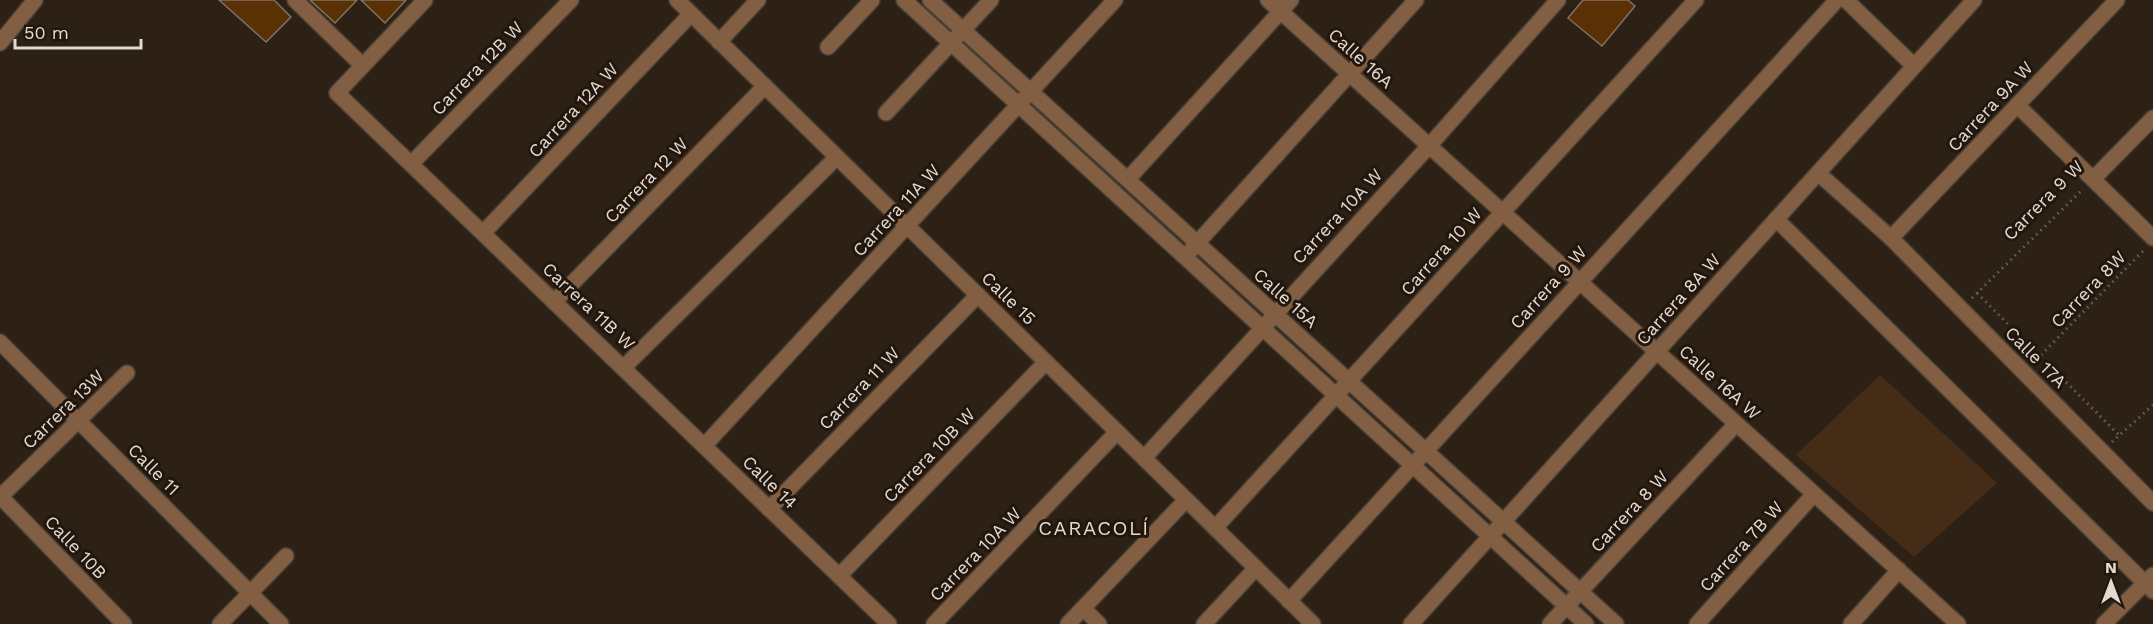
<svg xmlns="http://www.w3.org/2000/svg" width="2153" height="624" font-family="'Work Sans',sans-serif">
  <rect width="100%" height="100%" fill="#2d2116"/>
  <path fill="#452c17" d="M1880 375 1997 483 1914 557 1796 455Z"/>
  <g fill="#5a3105" stroke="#7f7064" stroke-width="1.5">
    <path d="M219 0H274L291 17 266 42Z"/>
    <path d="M310 0H357L335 23Z"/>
    <path d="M361 0H406L385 23Z"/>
    <path d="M1583 0H1628L1635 6 1602 46 1568 18Z"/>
  </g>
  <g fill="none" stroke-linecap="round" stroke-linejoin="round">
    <g stroke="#4a3f34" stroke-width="18">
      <g id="minor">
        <path d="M295 0 362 65"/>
        <path d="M425 0 337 93 889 624"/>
        <path d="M677 0 1313 624"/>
        <path d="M904 0 1586 624"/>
        <path d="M930 0 1616 624"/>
        <path d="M1268 0 1958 624"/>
        <path d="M1846 0 1914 66"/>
        <path d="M719 42 758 0"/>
        <path d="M0 43 35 0"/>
        <path d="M828 47 872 0"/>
        <path d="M2017 105 2153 238"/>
        <path d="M886 113 991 0"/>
        <path d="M411 164 571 0"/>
        <path d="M1818 173 1891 238 2153 503"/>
        <path d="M1128 179 1291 0"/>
        <path d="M2093 179 2153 118"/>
        <path d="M1776 219 2153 591"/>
        <path d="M483 233 691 14"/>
        <path d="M1891 238 2117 0"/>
        <path d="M1191 250 1416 0"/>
        <path d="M554 302 765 86"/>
        <path d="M0 342 281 624"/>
        <path d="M623 368 837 157"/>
        <path d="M704 446 1115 0"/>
        <path d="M1144 458 1429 146 1558 0"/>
        <path d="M0 496 124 624"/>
        <path d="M0 497 127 373"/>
        <path d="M769 509 978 295"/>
        <path d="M1215 528 1696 0"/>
        <path d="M839 576 1046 362"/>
        <path d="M1289 601 1837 0"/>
        <path d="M1083 608 1099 624"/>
        <path d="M220 624 286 556"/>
        <path d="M934 624 1117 432"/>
        <path d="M1068 624 1186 500"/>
        <path d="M1204 624 1256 568"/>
        <path d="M1411 624 1974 0"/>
        <path d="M1550 624 1736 424"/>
        <path d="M1697 624 1814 494"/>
        <path d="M1851 624 1899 570"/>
        <path d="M2104 624 2153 575"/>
      </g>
    </g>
    <g stroke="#6c6157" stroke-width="3" stroke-dasharray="1.5 4.5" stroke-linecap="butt">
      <path d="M1977 293 2119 435"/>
      <path d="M1972 298 2083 189"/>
      <path d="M2041 355 2145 249"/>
      <path d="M2112 442 2153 405"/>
    </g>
    <use href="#minor" stroke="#825f42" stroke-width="15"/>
  </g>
  <g text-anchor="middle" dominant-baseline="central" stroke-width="6" stroke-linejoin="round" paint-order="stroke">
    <g font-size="18" fill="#e2dad3" stroke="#23170d">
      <text transform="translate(1361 58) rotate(42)">Calle 16A</text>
      <text transform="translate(477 68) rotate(-46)">Carrera 12B W</text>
      <text transform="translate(1990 106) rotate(-47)">Carrera 9A W</text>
      <text transform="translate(573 110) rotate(-47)">Carrera 12A W</text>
      <text transform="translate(646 180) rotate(-46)">Carrera 12 W</text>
      <text transform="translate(2043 200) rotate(-45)">Carrera 9 W</text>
      <text transform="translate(896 210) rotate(-47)">Carrera 11A W</text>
      <text transform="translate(1337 216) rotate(-47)">Carrera 10A W</text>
      <text transform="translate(1441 251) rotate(-48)">Carrera 10 W</text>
      <text transform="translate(1548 287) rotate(-48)">Carrera 9 W</text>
      <text transform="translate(2088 289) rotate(-46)">Carrera 8W</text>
      <text transform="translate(1009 298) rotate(44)">Calle 15</text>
      <text transform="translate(1286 298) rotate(42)">Calle 15A</text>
      <text transform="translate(1678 299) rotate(-48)">Carrera 8A W</text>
      <text transform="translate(589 306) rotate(43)">Carrera 11B W</text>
      <text transform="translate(2036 357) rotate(45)">Calle 17A</text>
      <text transform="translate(1720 382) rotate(42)">Calle 16A W</text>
      <text transform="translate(859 388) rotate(-46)">Carrera 11 W</text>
      <text transform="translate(63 409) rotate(-44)">Carrera 13W</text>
      <text transform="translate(929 455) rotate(-46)">Carrera 10B W</text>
      <text transform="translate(154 469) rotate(45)">Calle 11</text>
      <text transform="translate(770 482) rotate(44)">Calle 14</text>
      <text transform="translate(1629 511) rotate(-47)">Carrera 8 W</text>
      <text transform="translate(1741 546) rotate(-48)">Carrera 7B W</text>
      <text transform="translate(76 547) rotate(46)">Calle 10B</text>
      <text transform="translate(975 554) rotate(-46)">Carrera 10A W</text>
    </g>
    <g font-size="20" letter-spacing="1.5" fill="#e2dad3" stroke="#23170d">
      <text x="1094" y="528">CARACOLÍ</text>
    </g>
  </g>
  <g transform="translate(2111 582)" stroke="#23170d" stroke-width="4.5" paint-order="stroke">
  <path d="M0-4.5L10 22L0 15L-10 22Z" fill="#e2dad3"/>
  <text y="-9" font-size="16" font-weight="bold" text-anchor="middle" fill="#e2dad3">N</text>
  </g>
  <path d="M15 39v9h126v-9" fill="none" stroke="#e2dad3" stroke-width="3"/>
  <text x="24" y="39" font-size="18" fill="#e2dad3" stroke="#23170d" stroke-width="4.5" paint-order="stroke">50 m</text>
</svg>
